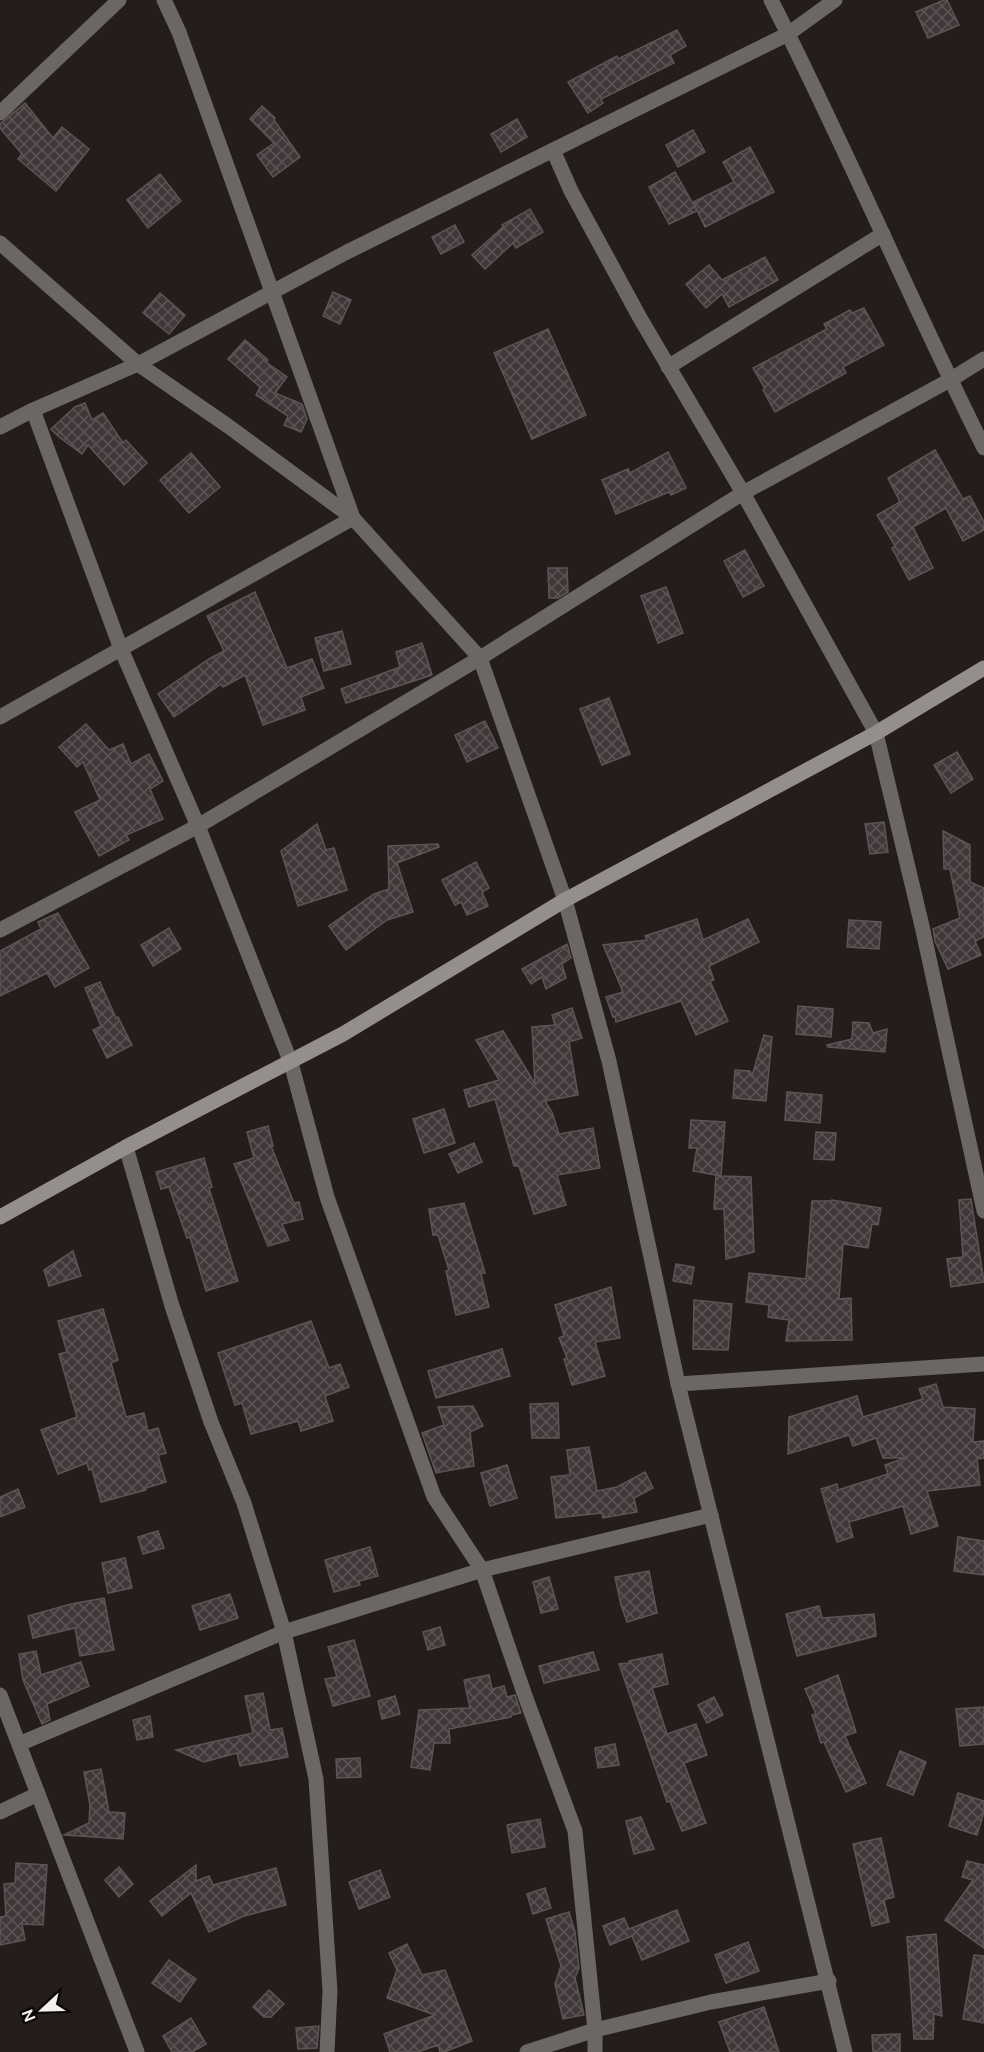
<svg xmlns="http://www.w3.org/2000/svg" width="984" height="2052" font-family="Ubuntu,sans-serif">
  <defs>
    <pattern id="building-cross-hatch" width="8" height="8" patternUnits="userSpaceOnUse" patternTransform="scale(1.5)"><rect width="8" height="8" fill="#403739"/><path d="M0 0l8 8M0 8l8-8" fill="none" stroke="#5c5456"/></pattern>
  </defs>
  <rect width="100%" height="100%" fill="#251d1b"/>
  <g fill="url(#building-cross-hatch)" stroke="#5e5456" stroke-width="1.5">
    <path d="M944 0H947L959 25 928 38 916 12Z"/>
    <path d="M677 30 686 46 670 55 674 63 601 99 603 103 588 113 568 82 617 56 618 59Z"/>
    <path d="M25 103 53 138 62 127 89 149 56 191 18 159 22 154 0 128V124Z"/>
    <path d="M262 106 275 118 274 120 300 157 273 177 257 155 274 143 250 119Z"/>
    <path d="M517 119 527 137 501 152 491 134Z"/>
    <path d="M693 130 705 152 678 167 666 145Z"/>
    <path d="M750 147 774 192 705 227 693 202 734 182 723 162Z"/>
    <path d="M675 172 697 211 669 224 649 187Z"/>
    <path d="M160 174 181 201 148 228 127 200Z"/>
    <path d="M530 209 543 232 516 248 513 243 485 269 472 255 503 227 502 225Z"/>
    <path d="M455 225 464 242 441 254 432 237Z"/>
    <path d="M765 257 778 280 729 307 722 294 706 308 686 284 709 265 722 280Z"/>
    <path d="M333 292 351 300 340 324 323 316Z"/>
    <path d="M160 293 185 315 169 334 143 313Z"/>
    <path d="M864 308 884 345 843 367 846 373 775 412 763 390 765 389 753 368 827 329 824 324 850 310 852 313Z"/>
    <path d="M548 329 586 415 532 439 494 353Z"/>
    <path d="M245 340 268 360 266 362 287 377 275 393 302 404 307 419 301 432 284 425 288 416 256 395 260 387 228 359Z"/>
    <path d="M85 403 92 420 103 413 123 443 126 440 147 463 124 485 88 445 82 454 59 437 51 429 75 407Z"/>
    <path d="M935 450 963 499 970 496 984 522V530L963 541 946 508 913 527 933 568 909 580 892 548 895 546 877 515 900 502 888 478Z"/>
    <path d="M668 452 686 488 671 495 669 492 616 514 602 480 628 469 630 473Z"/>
    <path d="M191 453 220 487 189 513 160 480Z"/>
    <path d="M745 550 764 586 743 597 724 561Z"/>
    <path d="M548 568H567L568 592 558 598H549Z"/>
    <path d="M666 587 683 633 658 643 641 596Z"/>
    <path d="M255 592 287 668 312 659 324 688 301 697 305 710 263 725 245 675 223 687 221 684 174 717 158 694 209 659 224 651 207 616Z"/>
    <path d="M342 631 351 664 324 671 315 638Z"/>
    <path d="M422 643 432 675 346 703 341 689 400 667 396 652Z"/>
    <path d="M609 698 630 754 602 765 580 709Z"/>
    <path d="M485 721 498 748 467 762 455 735Z"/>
    <path d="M86 724 109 750 123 744 131 764 149 754 163 781 150 789 163 819 126 835 129 840 99 856 75 812 100 800 83 762 77 767 59 747Z"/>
    <path d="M957 752 973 779 951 793 934 765Z"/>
    <path d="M884 822 888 852 870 854 865 824Z"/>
    <path d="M317 824 326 850 334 848 347 890 298 906 281 851Z"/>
    <path d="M943 831 970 845V882L984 888V937L975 941 981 955 948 969 935 941 933 929 960 918 950 869H944Z"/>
    <path d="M438 844 439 847 397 863 413 912 387 920 346 950 329 926 374 894 389 889 388 846Z"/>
    <path d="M476 862 489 888 482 892 488 906 467 915 461 902 455 905 442 880Z"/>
    <path d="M58 913 89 968 55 987 47 973 0 996V951L41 929 38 922Z"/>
    <path d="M697 919 703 940 748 919 759 942 709 966 714 980 710 981 728 1021 696 1035 681 1001 616 1022 615 1016 613 1017 606 997 623 992 603 945 647 940 645 936Z"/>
    <path d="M849 920 881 922 879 949 847 947Z"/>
    <path d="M169 928 181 949 153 966 141 945Z"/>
    <path d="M567 944 571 958 562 964 566 978 546 989 542 977 531 984 522 969Z"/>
    <path d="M100 982 116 1018 118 1017 132 1045 107 1058 93 1030 101 1026 85 988Z"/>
    <path d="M798 1006 833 1009 831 1037 796 1034Z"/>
    <path d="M572 1008 582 1038 569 1042 578 1095 545 1101 552 1112 559 1134 593 1128 600 1168 557 1175 566 1205 534 1214 519 1166H514L495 1099 469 1107 464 1090 499 1080 476 1040 503 1031 535 1084 532 1027 555 1025 552 1015Z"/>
    <path d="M853 1022 869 1023 873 1033 887 1029 885 1052 828 1047 827 1045 852 1039Z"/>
    <path d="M764 1035 772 1037 766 1101 733 1098 735 1070 750 1071 752 1076Z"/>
    <path d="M787 1092 822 1095 820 1123 785 1120Z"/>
    <path d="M444 1109 455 1143 424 1153 413 1119Z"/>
    <path d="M691 1120 725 1122 721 1176 751 1177 754 1252 726 1259 724 1209H714L716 1175 721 1176 693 1171 697 1148H689Z"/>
    <path d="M268 1126 273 1146H271L294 1203 299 1202 303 1219 282 1224 289 1240 268 1246 234 1164 254 1158 247 1132Z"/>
    <path d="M816 1132 836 1133 834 1160 814 1159Z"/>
    <path d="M474 1143 482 1162 458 1173 449 1154Z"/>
    <path d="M204 1158 212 1187 209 1188 238 1281 206 1291 190 1237 187 1238 169 1187 161 1189 156 1172Z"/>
    <path d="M971 1199 984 1282 951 1287 947 1259 963 1257 959 1200Z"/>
    <path d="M832 1200 881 1208 878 1225 872 1224 868 1248 843 1244 839 1299 851 1298 852 1340 786 1341 789 1320 768 1317 769 1305 746 1302 749 1273 806 1279 812 1201H832Z"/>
    <path d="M464 1203 485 1273 481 1274 489 1307 456 1315 446 1271 449 1270 438 1235H433L429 1209Z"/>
    <path d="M73 1251 81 1276 49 1286 44 1270Z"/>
    <path d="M676 1264 694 1267 691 1284 673 1281Z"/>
    <path d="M611 1287 620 1338 595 1342 605 1376 572 1385 564 1359 567 1358 559 1338 564 1336 555 1305Z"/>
    <path d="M694 1300 732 1304 728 1350 693 1349Z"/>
    <path d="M103 1309 118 1360 111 1363 126 1417 144 1413 148 1431 158 1428 166 1453 158 1455 166 1482 146 1488V1490L101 1502 92 1469 89 1470 87 1463 58 1474 41 1430 77 1417 59 1354 67 1352 58 1321Z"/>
    <path d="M311 1321 329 1368 340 1364 349 1387 325 1396 333 1421 301 1431 298 1421 251 1434 242 1403 235 1405 218 1353Z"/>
    <path d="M502 1349 510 1376 436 1398 428 1371Z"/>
    <path d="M936 1384 943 1407 975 1409 973 1442 984 1441V1458L977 1459 980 1485 927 1491 938 1526 911 1534 903 1506 849 1522 853 1537 837 1542 821 1489 837 1484 838 1490 888 1474 885 1465 905 1458H883L876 1438 853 1446 849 1435 788 1454 789 1417 857 1396 863 1417 923 1399 919 1389Z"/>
    <path d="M558 1403 559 1438H532L530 1404Z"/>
    <path d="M473 1406 483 1426 470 1432 474 1466 436 1473 422 1433 444 1425 438 1407Z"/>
    <path d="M589 1447 597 1491 617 1487 645 1472 653 1488 634 1498 637 1512 603 1518 602 1513 556 1518 551 1477 570 1475 567 1450Z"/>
    <path d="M507 1465 517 1498 490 1506 481 1473Z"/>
    <path d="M18 1489 25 1507 0 1517V1497Z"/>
    <path d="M158 1531 164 1548 143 1554 138 1537Z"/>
    <path d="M958 1537 984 1541V1575L954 1571Z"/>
    <path d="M370 1547 378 1576 359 1581 360 1585 334 1592 325 1560Z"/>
    <path d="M125 1558 132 1588 108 1593 102 1563Z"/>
    <path d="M649 1571 657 1613 627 1622 621 1605 615 1577Z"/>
    <path d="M549 1577 558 1609 541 1613 533 1582Z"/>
    <path d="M230 1594 238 1618 200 1630 192 1606Z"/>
    <path d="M104 1598 114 1650 80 1656 75 1628 33 1638 28 1616 71 1604Z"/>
    <path d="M819 1606 822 1618 874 1614 876 1636 797 1656 786 1614Z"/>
    <path d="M440 1627 445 1645 428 1650 423 1632Z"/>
    <path d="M354 1640 370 1696 333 1706 325 1679 337 1677 328 1647Z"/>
    <path d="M36 1651 41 1675 81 1662 89 1686 47 1704 50 1720 42 1724 23 1680 19 1654Z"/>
    <path d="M593 1652 599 1670 544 1683 539 1666Z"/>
    <path d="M662 1654 668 1684 652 1688 667 1734 696 1724 707 1755 684 1763 706 1823 682 1831 670 1801 667 1802 619 1664 630 1663 629 1661Z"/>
    <path d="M489 1675 492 1689 504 1686 507 1697 515 1695 521 1713 511 1715V1717L449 1729 450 1743H434L430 1770 411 1767 419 1710 470 1708 464 1680Z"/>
    <path d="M838 1675 856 1732 845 1736 866 1783 846 1792 824 1742 821 1743 812 1715 816 1714 805 1689Z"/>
    <path d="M263 1693 270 1730 282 1728 288 1757 240 1766 237 1753 204 1762 176 1750 253 1733 245 1696Z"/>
    <path d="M395 1696 400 1714 382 1719 378 1701Z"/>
    <path d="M714 1697 723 1715 707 1723 698 1705Z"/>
    <path d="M984 1707V1744L960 1746 956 1709Z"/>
    <path d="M150 1716 153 1737 137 1740 133 1720Z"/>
    <path d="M615 1744 619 1765 598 1768 595 1748Z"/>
    <path d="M900 1751 926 1762 913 1795 887 1785Z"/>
    <path d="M360 1758 361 1777 337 1778 336 1759Z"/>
    <path d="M101 1769 109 1812 125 1813 123 1839 64 1835 89 1823 90 1805 84 1772Z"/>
    <path d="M958 1793 984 1801V1812L977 1835 949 1826Z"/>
    <path d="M641 1817 654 1849 634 1854 626 1821Z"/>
    <path d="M540 1819 545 1847 512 1853 507 1825Z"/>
    <path d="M881 1838 894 1897 884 1900 889 1922 872 1926 853 1844Z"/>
    <path d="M967 1861 984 1865V1948L945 1920 973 1880 962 1877Z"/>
    <path d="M16 1863 47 1865 43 1925 22 1924 25 1940 0 1945V1917L6 1916 4 1884 15 1883Z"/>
    <path d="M196 1865V1881L209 1876 213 1885 276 1868 286 1905 244 1916 209 1932 191 1893 162 1916 150 1901Z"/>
    <path d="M119 1867 133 1884 119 1897 105 1880Z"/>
    <path d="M380 1870 390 1897 359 1909 349 1882Z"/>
    <path d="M545 1888 551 1908 533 1914 527 1894Z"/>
    <path d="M677 1910 689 1941 642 1960 632 1936 610 1945 603 1926 624 1918 629 1929Z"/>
    <path d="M569 1912 575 1932 579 1968 575 1978 584 2015 563 2019 555 1984 561 1966 546 1919Z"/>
    <path d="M936 1934 942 2016 934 2014 933 2039H914L907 1937Z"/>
    <path d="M748 1942 759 1971 726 1983 715 1955Z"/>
    <path d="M407 1944 422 1975 445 1970 472 2041 444 2052H440L438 2045 418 2052H390L384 2034 435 2015 387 1998 397 1970 389 1953Z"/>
    <path d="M974 1955 984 1956V2023L963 2019Z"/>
    <path d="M169 1960 196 1979 180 2002 152 1983Z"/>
    <path d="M269 1990 284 2004 271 2017H264L253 2007Z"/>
    <path d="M764 2007 779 2052H730L719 2022Z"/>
    <path d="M191 2018 206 2044 192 2052H172L163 2036Z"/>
    <path d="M319 2026 317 2048 298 2049 296 2028Z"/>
    <path d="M900 2034V2052H873L872 2035Z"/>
  </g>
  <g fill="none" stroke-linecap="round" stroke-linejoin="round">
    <g stroke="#6a6764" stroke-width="15">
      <path d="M771 0C846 147 910 300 984 448"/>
      <path d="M0 113 119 0"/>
      <path d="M553 150 571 191 640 318 743 493 876 733 922 926 984 1211"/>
      <path d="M0 243 138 364 228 426 353 518 480 658 565 900 609 1061 678 1384 845 2052"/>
      <path d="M668 367 883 234"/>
      <path d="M33 410 121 649 198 826 291 1063 327 1197 434 1497 482 1570 524 1693 575 1831 595 2030V2052"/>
      <path d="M0 427 33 410 138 364 347 252 788 34 835 0"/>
      <path d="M0 717 353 518 179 32 164 0"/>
      <path d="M0 930 198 826 480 658 743 493 950 380 984 359"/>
      <path d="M126 1147 172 1306 211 1422 244 1503 284 1632 316 1779 330 1991 327 2052"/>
      <path d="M678 1384 984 1364"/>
      <path d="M0 1695 137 2052"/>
      <path d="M19 1744 284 1632 482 1570 711 1515"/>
      <path d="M0 1812 38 1794"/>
      <path d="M527 2052 595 2030 711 2002 829 1981"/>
    </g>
    <path stroke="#958f8b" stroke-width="15" d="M0 1217 126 1147 343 1034 565 900 876 733 984 668"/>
  </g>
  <g transform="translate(42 2010) rotate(248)" stroke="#0c0808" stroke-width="4.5" paint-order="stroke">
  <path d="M0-4.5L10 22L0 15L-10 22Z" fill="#f5efee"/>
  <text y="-9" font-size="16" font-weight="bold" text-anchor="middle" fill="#f5efee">N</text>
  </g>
</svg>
